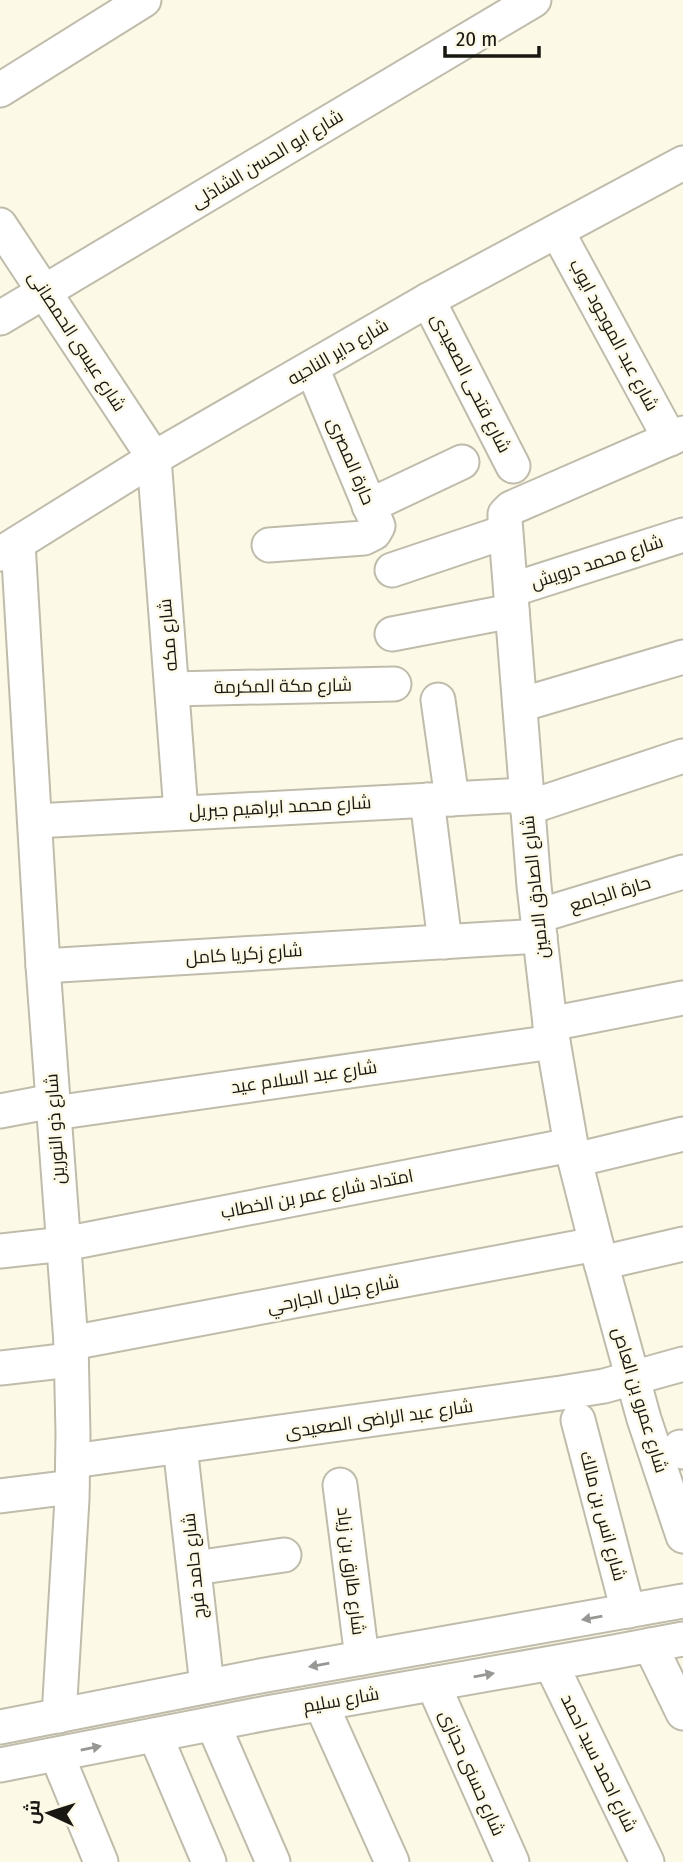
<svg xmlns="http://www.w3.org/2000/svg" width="683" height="1862" font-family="'Fira Sans Condensed',Cairo,sans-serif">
  <rect width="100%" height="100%" fill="#fdf9e7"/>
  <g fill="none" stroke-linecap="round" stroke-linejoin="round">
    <g stroke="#c0bcab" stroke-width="37">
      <g id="minor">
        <path d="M0 90 144 0"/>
        <path d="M0 225 154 458 181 812"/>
        <path d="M557 231 670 439"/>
        <path d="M428 300 513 466"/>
        <path d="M0 318 534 0"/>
        <path d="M683 433 511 508 505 514V520L534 886 550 1024 571 1145 601 1263 644 1419 683 1536"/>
        <path d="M369 506 462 462"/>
        <path d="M18 543 43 966 71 1343 73 1434 72 1499 59 1716"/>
        <path d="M269 545 364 538 374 533 378 526 312 368"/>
        <path d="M0 554 154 458 428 300 683 163"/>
        <path d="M392 570 505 532"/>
        <path d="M511 590 683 535"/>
        <path d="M392 634 512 611"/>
        <path d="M172 689 394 684"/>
        <path d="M438 700 452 799"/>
        <path d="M520 705 683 657"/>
        <path d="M427 800 445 942"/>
        <path d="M527 808 683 756"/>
        <path d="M35 821 526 795"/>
        <path d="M538 916 683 872"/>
        <path d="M43 966 540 936"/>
        <path d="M550 1024 683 998"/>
        <path d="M0 1111 53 1101"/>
        <path d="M54 1113 553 1042"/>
        <path d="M575 1160 683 1134"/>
        <path d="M0 1251 64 1244 571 1145"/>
        <path d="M601 1263 683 1244"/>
        <path d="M71 1343 596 1244"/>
        <path d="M0 1368 71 1360"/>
        <path d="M578 1420 628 1611"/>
        <path d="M180 1446 207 1686"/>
        <path d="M680 1447 683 1452"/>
        <path d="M73 1461 561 1393 604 1386 683 1364"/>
        <path d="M340 1485 362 1658"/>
        <path d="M0 1496 72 1487"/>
        <path d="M195 1568 284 1555"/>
        <path d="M650 1645 683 1713"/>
        <path d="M551 1664 647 1862"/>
        <path d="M433 1684 512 1862"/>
        <path d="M321 1704 392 1862"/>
        <path d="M213 1724 273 1862"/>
        <path d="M0 1727 260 1676 683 1601"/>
        <path d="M155 1735 209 1862"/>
        <path d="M57 1755 101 1862"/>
        <path d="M0 1765 267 1713 614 1652 683 1639"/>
      </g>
    </g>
    <use href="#minor" stroke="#fff" stroke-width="33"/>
  </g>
  <defs><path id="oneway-solid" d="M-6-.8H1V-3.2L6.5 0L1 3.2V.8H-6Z" transform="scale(1.75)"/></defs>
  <g fill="#979794">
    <use href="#oneway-solid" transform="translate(592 1618) rotate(170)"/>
    <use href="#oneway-solid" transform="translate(319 1665) rotate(170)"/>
    <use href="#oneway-solid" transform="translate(484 1675) rotate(-10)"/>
    <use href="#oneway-solid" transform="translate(91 1748) rotate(-11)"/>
  </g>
  <g text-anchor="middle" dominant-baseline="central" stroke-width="5" stroke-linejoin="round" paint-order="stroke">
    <g font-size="18" fill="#181711" stroke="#fdf9e7">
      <text transform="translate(267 159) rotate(-31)">شارع ابو الحسن الشاذلى</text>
      <text transform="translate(614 335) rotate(62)">شارع عبد الموجود ايوب</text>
      <text transform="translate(77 341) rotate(57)">شارع عيسى الحمصانى</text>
      <text transform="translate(338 352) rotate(-30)">شارع داير الناحيه</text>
      <text transform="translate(471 383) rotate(63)">شارع فتحى الصعيدى</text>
      <text transform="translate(351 461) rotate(67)">حارة المصرى</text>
      <text transform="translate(597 562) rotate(-18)">شارع محمد درويش</text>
      <text transform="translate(168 635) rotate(-95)">شارع مكه</text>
      <text transform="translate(283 686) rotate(-1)">شارع مكة المكرمة</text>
      <text transform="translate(280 807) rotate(-3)">شارع محمد ابراهيم جبريل</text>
      <text transform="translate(535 887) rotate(-96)">شارع الصادق الامين</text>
      <text transform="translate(610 894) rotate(-17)">حارة الجامع</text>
      <text transform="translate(244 954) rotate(-4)">شارع زكريا كامل</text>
      <text transform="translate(304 1077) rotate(-8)">شارع عبد السلام عيد</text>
      <text transform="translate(55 1129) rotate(-94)">شارع ذو النورين</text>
      <text transform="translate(317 1194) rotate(-11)">امتداد شارع عمر بن الخطاب</text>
      <text transform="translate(333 1294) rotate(-11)">شارع جلال الجارحي</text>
      <text transform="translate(640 1400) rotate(73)">شارع عمرو بن العاص</text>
      <text transform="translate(379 1419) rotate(-8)">شارع عبد الراضى الصعيدى</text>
      <text transform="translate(603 1516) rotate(75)">شارع انس بن مالك</text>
      <text transform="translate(194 1566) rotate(-96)">شارع حامد فرج</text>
      <text transform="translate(351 1571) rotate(83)">شارع طارق بن زياد</text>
      <text transform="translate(341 1700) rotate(-10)">شارع سليم</text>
      <text transform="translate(599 1763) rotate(64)">شارع احمد سيد احمد</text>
      <text transform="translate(472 1773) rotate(66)">شارع حسنى حجازى</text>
    </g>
  </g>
  <g transform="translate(49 1813) rotate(274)" stroke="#fdf9e7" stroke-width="5" paint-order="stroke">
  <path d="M0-5L12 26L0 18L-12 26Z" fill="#181711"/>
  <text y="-10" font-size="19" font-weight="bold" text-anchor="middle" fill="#181711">ش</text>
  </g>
  <path d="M445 46v10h94v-10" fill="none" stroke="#181711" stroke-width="3.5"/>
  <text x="456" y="46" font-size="21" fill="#181711" stroke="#fdf9e7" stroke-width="5" paint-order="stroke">20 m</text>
</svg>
